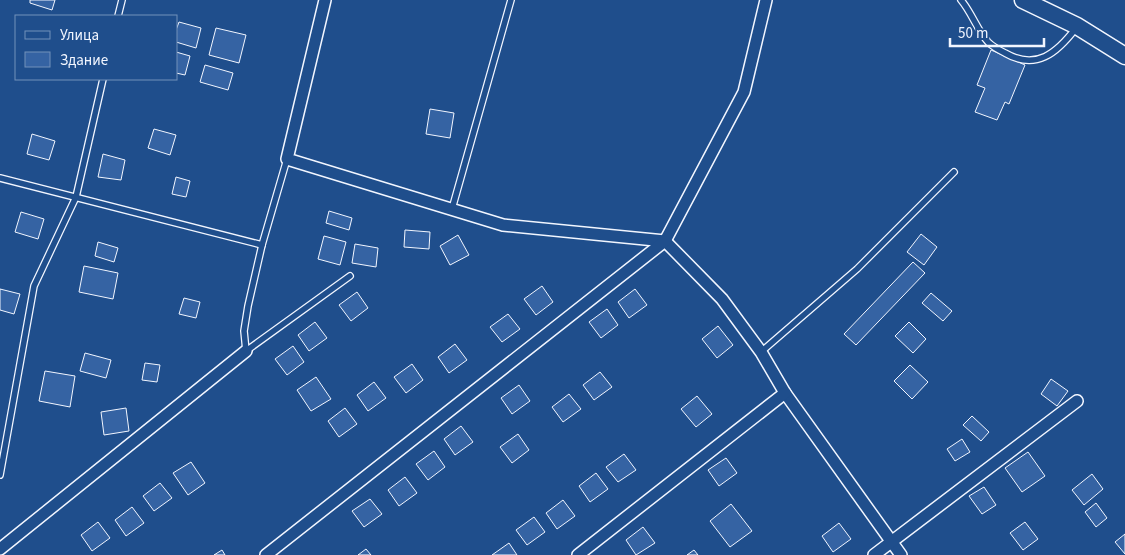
<svg xmlns="http://www.w3.org/2000/svg" width="1125" height="555" font-family="'Source Sans 3',sans-serif">
  <rect width="100%" height="100%" fill="#1f4e8c"/>
  <g fill="#3563a3" stroke="#f2f6ff">
    <path d="M30 0H55L52 10 30 3Z"/>
    <path d="M179 22 201 28 196 48 176 42V30Z"/>
    <path d="M216 28 246 35 239 63 209 55Z"/>
    <path d="M991 50 1025 65 1009 104 1005 102 997 120 975 112 985 88 977 85Z"/>
    <path d="M176 52 190 56 185 75 176 73Z"/>
    <path d="M205 65 233 73 228 90 200 82Z"/>
    <path d="M430 109 454 113 450 138 426 134Z"/>
    <path d="M154 129 176 135 170 155 148 148Z"/>
    <path d="M32 134 55 141 49 160 27 154Z"/>
    <path d="M103 154 125 160 121 180 98 177Z"/>
    <path d="M176 177 190 181 186 197 172 194Z"/>
    <path d="M329 211 352 218 349 230 326 223Z"/>
    <path d="M21 212 44 219 38 239 15 232Z"/>
    <path d="M405 230 430 232 429 249 404 247Z"/>
    <path d="M921 234 937 247 924 265 907 252Z"/>
    <path d="M458 235 469 255 450 265 440 246Z"/>
    <path d="M324 236 346 242 340 265 318 259Z"/>
    <path d="M98 242 118 248 114 262 95 256Z"/>
    <path d="M355 244 378 248 376 267 352 263Z"/>
    <path d="M913 262 925 273 856 345 844 334Z"/>
    <path d="M84 266 118 273 113 299 79 292Z"/>
    <path d="M542 286 553 302 536 315 524 299Z"/>
    <path d="M0 289 20 294 14 314 0 310Z"/>
    <path d="M635 289 647 305 629 318 618 302Z"/>
    <path d="M357 292 368 308 351 321 339 305Z"/>
    <path d="M931 293 952 311 943 321 922 303Z"/>
    <path d="M184 298 200 302 196 318 179 314Z"/>
    <path d="M607 309 618 325 601 338 589 322Z"/>
    <path d="M508 314 520 329 502 342 490 327Z"/>
    <path d="M315 322 327 338 309 351 298 335Z"/>
    <path d="M909 322 926 339 913 353 895 336Z"/>
    <path d="M718 326 733 345 717 358 702 339Z"/>
    <path d="M455 344 467 360 449 373 438 357Z"/>
    <path d="M293 346 304 362 287 375 275 359Z"/>
    <path d="M85 353 111 360 106 378 80 371Z"/>
    <path d="M145 363 160 365 157 382 142 380Z"/>
    <path d="M412 364 423 380 406 393 394 377Z"/>
    <path d="M910 365 928 382 912 399 894 381Z"/>
    <path d="M45 371 75 376 70 407 39 401Z"/>
    <path d="M600 372 612 387 594 400 583 385Z"/>
    <path d="M316 377 331 399 311 411 297 390Z"/>
    <path d="M1051 379 1068 391 1057 406 1041 394Z"/>
    <path d="M374 382 386 398 368 411 357 395Z"/>
    <path d="M519 385 530 401 512 414 501 398Z"/>
    <path d="M569 394 581 409 563 422 552 407Z"/>
    <path d="M697 396 712 414 696 427 681 409Z"/>
    <path d="M126 408 129 431 104 435 101 412Z"/>
    <path d="M345 408 357 424 339 437 328 421Z"/>
    <path d="M972 416 989 432 981 441 963 425Z"/>
    <path d="M461 426 473 442 455 455 444 439Z"/>
    <path d="M518 434 529 450 512 463 500 447Z"/>
    <path d="M962 439 970 452 955 461 947 449Z"/>
    <path d="M434 451 445 467 428 480 416 464Z"/>
    <path d="M1028 452 1045 476 1022 492 1005 468Z"/>
    <path d="M624 454 636 470 618 482 606 467Z"/>
    <path d="M726 458 737 473 719 486 708 470Z"/>
    <path d="M191 462 205 483 188 495 173 473Z"/>
    <path d="M596 473 608 489 590 502 579 486Z"/>
    <path d="M1092 474 1103 489 1084 505 1072 490Z"/>
    <path d="M405 477 417 493 399 506 388 490Z"/>
    <path d="M160 483 172 498 154 511 143 496Z"/>
    <path d="M984 487 996 505 982 514 969 496Z"/>
    <path d="M370 499 382 514 364 527 352 511Z"/>
    <path d="M563 500 575 516 557 529 546 513Z"/>
    <path d="M1096 503 1107 518 1096 527 1085 512Z"/>
    <path d="M731 504 752 531 730 547 710 521Z"/>
    <path d="M132 507 144 523 126 536 115 520Z"/>
    <path d="M534 517 545 532 527 545 516 530Z"/>
    <path d="M98 522 110 538 92 551 81 535Z"/>
    <path d="M1025 522 1038 539 1023 550 1010 533Z"/>
    <path d="M839 523 851 539 833 552 822 536Z"/>
    <path d="M643 527 655 543 636 555 626 540Z"/>
    <path d="M1125 534V554L1115 542Z"/>
    <path d="M509 543 517 555H492Z"/>
    <path d="M366 549 371 555H358Z"/>
    <path d="M222 550 225 555H214Z"/>
    <path d="M694 550 698 555H687Z"/>
  </g>
  <g fill="none" stroke-linecap="round" stroke-linejoin="round">
    <g stroke="#f2f6ff" stroke-width="8">
      <g id="lane">
        <path d="M961 0C972 13 977 30 988 42 993 47 999 50 1005 53 1036 71 1057 53 1076 28"/>
        <path d="M118 16 122 0"/>
        <path d="M287 159 262 245 248 306 244 331 246 351 350 276"/>
        <path d="M0 178 262 245"/>
        <path d="M452 209 511 0"/>
        <path d="M761 352 857 269 954 172"/>
        <path d="M0 475 34 286 76 197 103 79"/>
      </g>
    </g>
    <g stroke="#f2f6ff" stroke-width="14">
      <g id="street">
        <path d="M325 0 287 159 503 225 665 241 722 299 761 352 785 393 901 555"/>
        <path d="M0 549 246 351"/>
        <path d="M266 555 665 241 744 92 766 0"/>
        <path d="M578 555 785 393"/>
        <path d="M874 555 1077 401"/>
      </g>
    </g>
    <g stroke="#f2f6ff" stroke-width="19">
      <path id="secondary" d="M1023 0 1077 26 1125 56"/>
    </g>
    <use href="#lane" stroke="#1f4e8c" stroke-width="5.5"/>
    <use href="#street" stroke="#1f4e8c" stroke-width="11"/>
    <use href="#secondary" stroke="#1f4e8c" stroke-width="16"/>
  </g>
  <rect x="15" y="15" width="162" height="65" fill="#1f4e8c" stroke="#7391ba"/>
  <rect x="25" y="31" width="25" height="8" fill="#1f4e8c" stroke="#7391ba"/>
  <text x="60" y="40" font-size="15" fill="#f2f6ff">Улица</text>
  <rect x="25" y="52" width="25" height="15" fill="#3563a3" stroke="#7391ba"/>
  <text x="60" y="65" font-size="15" fill="#f2f6ff">Здание</text>
  <path d="M950 38v8h94v-8" fill="none" stroke="#f2f6ff" stroke-width="2.5"/>
  <text x="958" y="38" font-size="15" fill="#f2f6ff" stroke="#1f4e8c" stroke-width="4" paint-order="stroke">50 m</text>
</svg>
